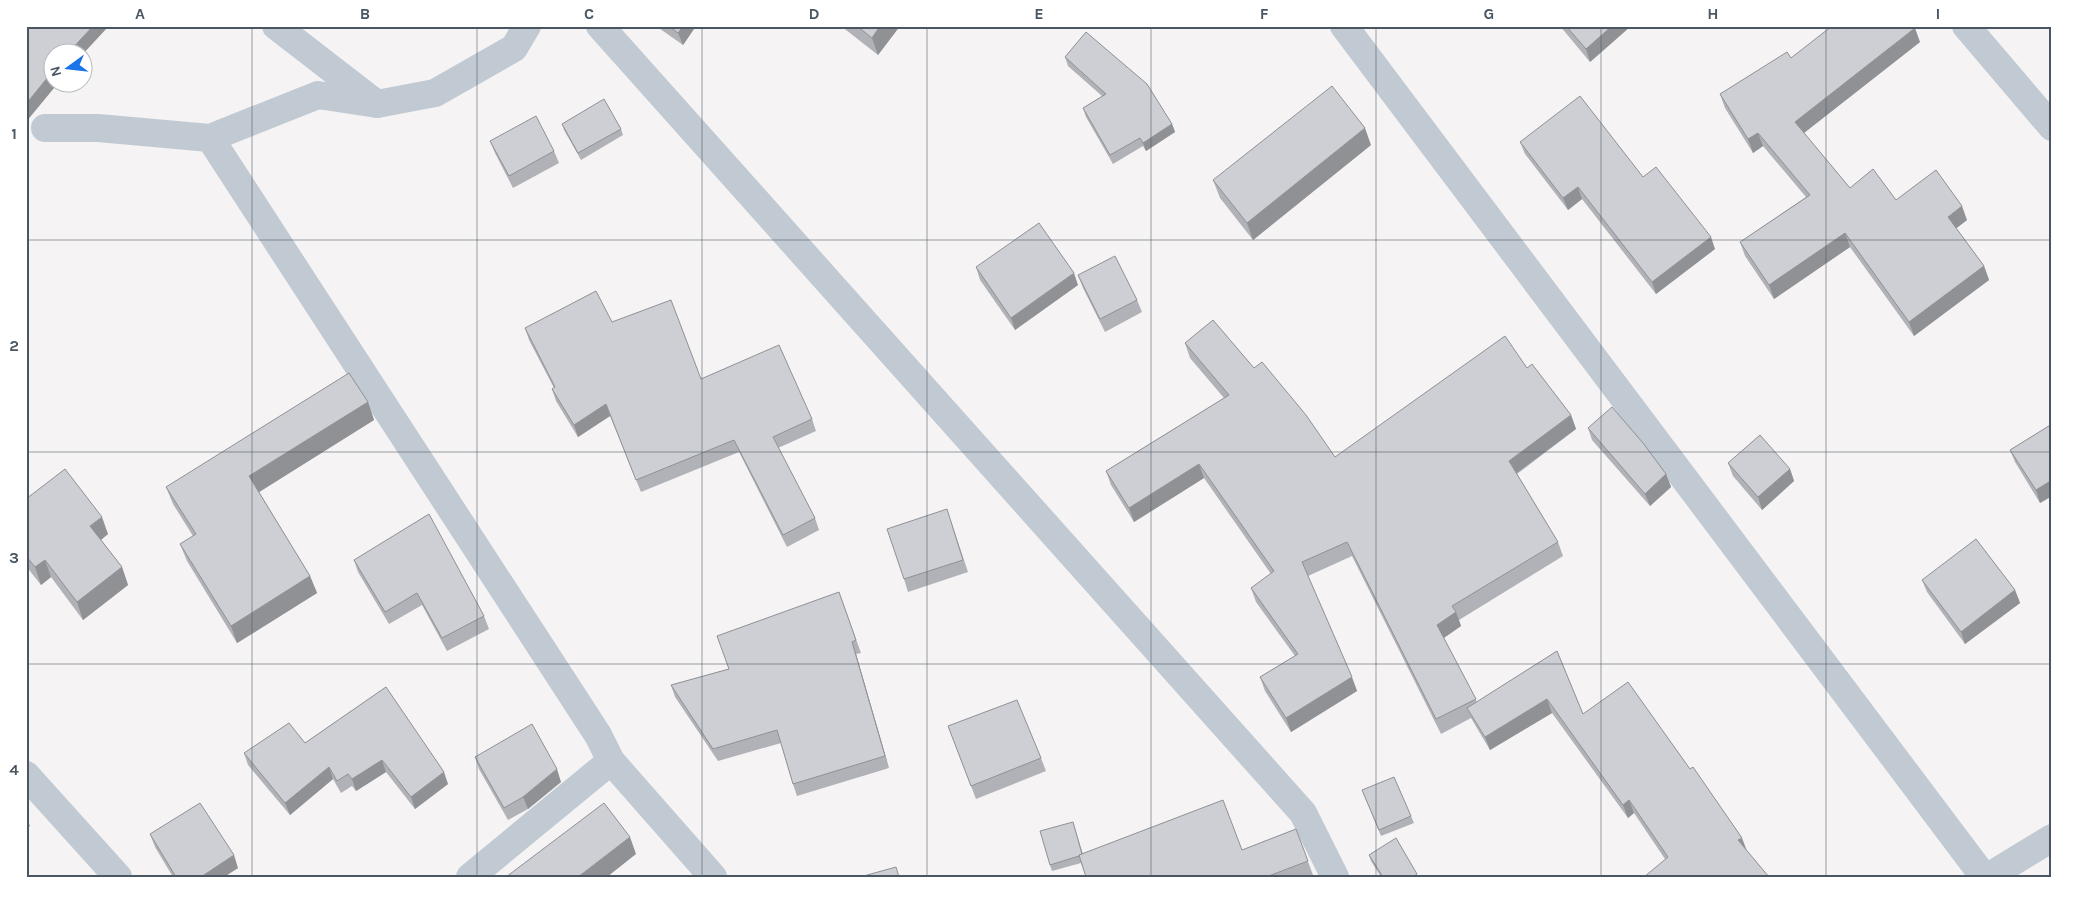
<svg xmlns="http://www.w3.org/2000/svg" width="2078" height="903" font-family="Karla,sans-serif">
  <rect width="100%" height="100%" fill="#f5f3f3"/>
  <g fill="none" stroke-linecap="round" stroke-linejoin="round">
    <g stroke="#c1cad2" stroke-width="28">
      <path d="M276 26 377 104 435 93 514 48 527 26"/>
      <path d="M600 26 1303 813 1335 877"/>
      <path d="M1344 26 1984 877"/>
      <path d="M1966 26 2052 127"/>
      <path d="M45 128H98L210 138 318 95 377 104"/>
      <path d="M210 138 598 735 611 761 713 877"/>
      <path d="M26 775 118 877"/>
      <path d="M470 877 611 761"/>
      <path d="M1988 877 2052 838"/>
    </g>
  </g>
  <g fill="#b0b2b7">
    <path d="M656 26H696L683 45Z"/>
    <path d="M841 26H900L878 55Z"/>
    <path d="M1560 26H1631L1590 62Z"/>
    <path d="M1920 42 1804 133 1850 188 1967 220 1956 228 1984 266 1989 280 1914 336 1850 247 1774 299 1745 256 1740 242 1806 197 1763 146 1753 153 1725 108 1720 94 1791 58Z"/>
    <path d="M1065 57 1172 124 1175 132 1146 151 1143 146 1113 164 1086 117 1083 108 1102 96 1068 66Z"/>
    <path d="M562 124 621 129 623 135 581 160 564 130Z"/>
    <path d="M490 141 554 151 559 163 513 188 495 153Z"/>
    <path d="M1520 142 1715 249 1656 294 1582 199 1568 210 1525 154Z"/>
    <path d="M1371 145 1253 240 1220 198 1213 180Z"/>
    <path d="M976 267 1078 285 1015 330 980 280Z"/>
    <path d="M1078 275 1137 300 1142 312 1105 332 1083 288Z"/>
    <path d="M612 322 701 379 812 419 816 431 778 448 815 518 819 530 787 547 739 452 641 492 610 416 578 437 556 401 552 389 554 388 529 340 525 328Z"/>
    <path d="M1185 343 1254 368 1335 457 1527 368 1571 415 1576 429 1517 474 1558 542 1563 556 1459 620 1461 626 1444 638 1477 702 1557 651 1583 714 1690 769 1742 838 1665 859 1634 813 1628 818 1552 713 1490 750 1471 718 1441 734 1352 556 1308 576 1357 691 1291 732 1265 691 1260 677 1295 656 1256 602 1251 588 1271 574 1204 478 1134 522 1111 485 1106 471 1224 398 1190 358Z"/>
    <path d="M368 402 374 420 259 492 310 576 317 593 237 643 187 561 180 544 193 536 173 504 166 487Z"/>
    <path d="M2052 424V496L2040 503 2015 462 2010 450Z"/>
    <path d="M1588 428 1666 474 1671 487 1650 506 1592 440Z"/>
    <path d="M1728 463 1790 469 1794 481 1762 510 1733 476Z"/>
    <path d="M26 499 108 534 101 540 122 567 128 585 83 620 51 577 41 585 26 566Z"/>
    <path d="M951 521 968 572 908 592 904 579Z"/>
    <path d="M354 560 484 616 489 629 447 651 422 605 389 624 358 572Z"/>
    <path d="M1922 580 2015 590 2020 603 1965 644 1927 592Z"/>
    <path d="M839 592 861 653 856 654 889 768 797 796 793 784 781 743 718 761 675 697 671 685 729 669Z"/>
    <path d="M386 687 448 784 415 809 386 772 356 791 352 786 341 793 333 779 290 815 248 765 244 753 305 743Z"/>
    <path d="M948 726 1041 758 1046 771 976 799Z"/>
    <path d="M475 757 561 782 528 809 508 820 479 769Z"/>
    <path d="M1362 790 1411 816 1414 823 1381 836Z"/>
    <path d="M1073 822 1083 854 1242 850 1296 829 1313 875 1309 877H1086L1081 863 1052 871 1050 865Z"/>
    <path d="M150 834 238 868 224 877H173L155 847Z"/>
    <path d="M1369 855 1418 877H1381L1371 861Z"/>
  </g>
  <g fill="#909195">
    <path d="M93 26H106L107 28 82 55V52H69Z"/>
    <path d="M683 26H696L683 45 678 33Z"/>
    <path d="M880 26H900L878 55 872 38Z"/>
    <path d="M1612 26H1631L1590 62 1586 49Z"/>
    <path d="M1915 28 1920 42 1800 136 1795 122Z"/>
    <path d="M52 72V82H59L26 122V104Z"/>
    <path d="M1172 124 1175 132 1146 151 1143 143Z"/>
    <path d="M1365 128 1371 145 1253 240 1247 223Z"/>
    <path d="M1758 133 1763 146 1753 153 1748 139Z"/>
    <path d="M1578 187 1582 199 1568 210 1563 198Z"/>
    <path d="M1962 206 1967 220 1953 231 1948 217Z"/>
    <path d="M1845 233 1850 247 1774 299 1769 285Z"/>
    <path d="M1711 237 1715 249 1656 294 1652 282Z"/>
    <path d="M1984 266 1989 280 1914 336 1909 322Z"/>
    <path d="M1074 273 1078 285 1015 330 1011 318Z"/>
    <path d="M368 402 374 420 256 494 249 476Z"/>
    <path d="M606 404 610 416 578 437 574 425Z"/>
    <path d="M1571 415 1576 429 1514 475 1509 461Z"/>
    <path d="M1199 464 1204 478 1134 522 1129 508Z"/>
    <path d="M1790 469 1794 481 1762 510 1758 497Z"/>
    <path d="M1666 474 1671 487 1650 506 1645 494Z"/>
    <path d="M2052 480V496L2040 503 2036 490Z"/>
    <path d="M102 517 108 534 97 543 90 526Z"/>
    <path d="M45 560 51 577 41 585 35 567Z"/>
    <path d="M122 567 128 585 83 620 77 602Z"/>
    <path d="M310 576 317 593 237 643 231 626Z"/>
    <path d="M2015 590 2020 603 1965 644 1961 632Z"/>
    <path d="M1456 612 1461 626 1442 639 1437 625Z"/>
    <path d="M852 642 856 654 889 768 885 756Z"/>
    <path d="M1352 677 1357 691 1291 732 1286 718Z"/>
    <path d="M1547 699 1552 713 1490 750 1485 737Z"/>
    <path d="M382 760 386 772 356 791 352 779Z"/>
    <path d="M329 767 333 779 290 815 285 803Z"/>
    <path d="M557 769 561 782 528 809 523 797Z"/>
    <path d="M444 772 448 784 415 809 411 797Z"/>
    <path d="M1629 800 1634 813 1628 818 1623 805Z"/>
    <path d="M27 820 30 826 26 829V821Z"/>
    <path d="M630 837 636 854 607 877H578Z"/>
    <path d="M1742 838 1747 851 1738 840Z"/>
    <path d="M234 855 238 868 224 877H201Z"/>
  </g>
  <g fill="#cdcfd5" stroke="#909195">
    <path d="M26 26H93L69 52H52V72L26 104Z"/>
    <path d="M669 26H683L678 33Z"/>
    <path d="M857 26H880L872 38Z"/>
    <path d="M1566 26H1612L1586 49Z"/>
    <path d="M1832 26H1913L1915 28 1795 122 1850 188 1873 169 1896 200 1936 170 1962 206 1948 217 1984 266 1909 322 1845 233 1769 285 1740 242 1810 195 1758 133 1748 139 1720 94 1787 52 1791 58Z"/>
    <path d="M1086 32 1147 84 1172 124 1143 143 1140 138 1110 155 1083 108 1106 94 1065 57Z"/>
    <path d="M1332 86 1365 128 1247 223 1213 180Z"/>
    <path d="M1580 96 1643 177 1656 167 1711 237 1652 282 1578 187 1563 198 1520 142Z"/>
    <path d="M604 99 621 129 578 153 562 124Z"/>
    <path d="M536 116 554 151 509 176 490 141Z"/>
    <path d="M1039 223 1074 273 1011 318 976 267Z"/>
    <path d="M1115 256 1137 300 1100 319 1078 275Z"/>
    <path d="M596 291 612 322 671 300 701 379 779 345 812 419 773 437 815 518 783 535 734 440 636 480 606 404 574 425 552 389 555 387 525 328Z"/>
    <path d="M1213 320 1254 368 1262 362 1306 415 1335 457 1505 336 1527 368 1532 364 1571 415 1509 461 1558 542 1452 606 1456 612 1437 625 1476 699 1436 719 1347 542 1302 562 1352 677 1286 718 1260 677 1298 654 1251 588 1274 571 1199 464 1129 508 1106 471 1229 395 1185 343Z"/>
    <path d="M349 373 368 402 249 476 310 576 231 626 180 544 196 534 166 487Z"/>
    <path d="M1612 407 1643 443 1666 474 1645 494 1588 428Z"/>
    <path d="M2052 424V480L2036 490 2010 450Z"/>
    <path d="M1760 435 1790 469 1758 497 1728 463Z"/>
    <path d="M65 469 102 517 90 526 122 567 77 602 45 560 35 567 26 556V499Z"/>
    <path d="M947 509 963 560 904 579 887 529Z"/>
    <path d="M429 514 484 616 442 638 417 593 385 612 354 560Z"/>
    <path d="M1976 539 2015 590 1961 632 1922 580Z"/>
    <path d="M839 592 856 640 852 642 885 756 793 784 777 730 713 749 671 685 729 669 717 636Z"/>
    <path d="M1557 651 1583 714 1628 682 1690 769 1693 767 1742 838 1738 840 1769 877H1644L1668 857 1629 800 1623 805 1547 699 1485 737 1467 708Z"/>
    <path d="M386 687 444 772 411 797 382 760 352 779 348 774 337 781 329 767 285 803 244 753 289 723 305 743Z"/>
    <path d="M1017 700 1041 758 971 786 948 726Z"/>
    <path d="M532 724 557 769 523 797 504 808 475 757Z"/>
    <path d="M1394 777 1411 816 1379 830 1362 790Z"/>
    <path d="M1223 800 1242 850 1296 829 1308 861 1266 877H1086L1079 855Z"/>
    <path d="M200 803 234 855 201 877H176L150 834Z"/>
    <path d="M604 803 630 837 578 877H506Z"/>
    <path d="M1073 822 1082 854 1079 855V856L1050 865 1040 831Z"/>
    <path d="M1396 838 1417 874 1413 877H1383L1369 855Z"/>
    <path d="M896 867 899 877H860Z"/>
  </g>
  <path fill="none" stroke="#4a5661" stroke-width="1" stroke-opacity="0.55" d="M252 26V877M477 26V877M702 26V877M927 26V877M1151 26V877M1376 26V877M1601 26V877M1826 26V877M26 240H2052M26 452H2052M26 664H2052"/>
  <rect width="2078" height="903" fill="none" stroke="#ffffff" stroke-width="55"/>
  <g transform="translate(68 68) rotate(255)"><circle r="24" fill="#ffffff" stroke="#b7bbc0"/>
  <path d="M0-4L9 19L0 12L-9 19Z" fill="#1a73e8"/>
  <text y="-8" font-size="14" font-weight="bold" text-anchor="middle" fill="#4a5661">N</text>
  </g>
  <rect x="28" y="28" width="2022" height="848" fill="none" stroke="#4a5661" stroke-width="2"/>
  <g font-size="16" text-anchor="middle" font-weight="bold" fill="#4a5661">
    <text x="140" y="19">A</text>
    <text x="365" y="19">B</text>
    <text x="589" y="19">C</text>
    <text x="814" y="19">D</text>
    <text x="1039" y="19">E</text>
    <text x="1264" y="19">F</text>
    <text x="1489" y="19">G</text>
    <text x="1713" y="19">H</text>
    <text x="1938" y="19">I</text>
    <text x="14" y="139">1</text>
    <text x="14" y="351">2</text>
    <text x="14" y="563">3</text>
    <text x="14" y="775">4</text>
  </g>
</svg>
